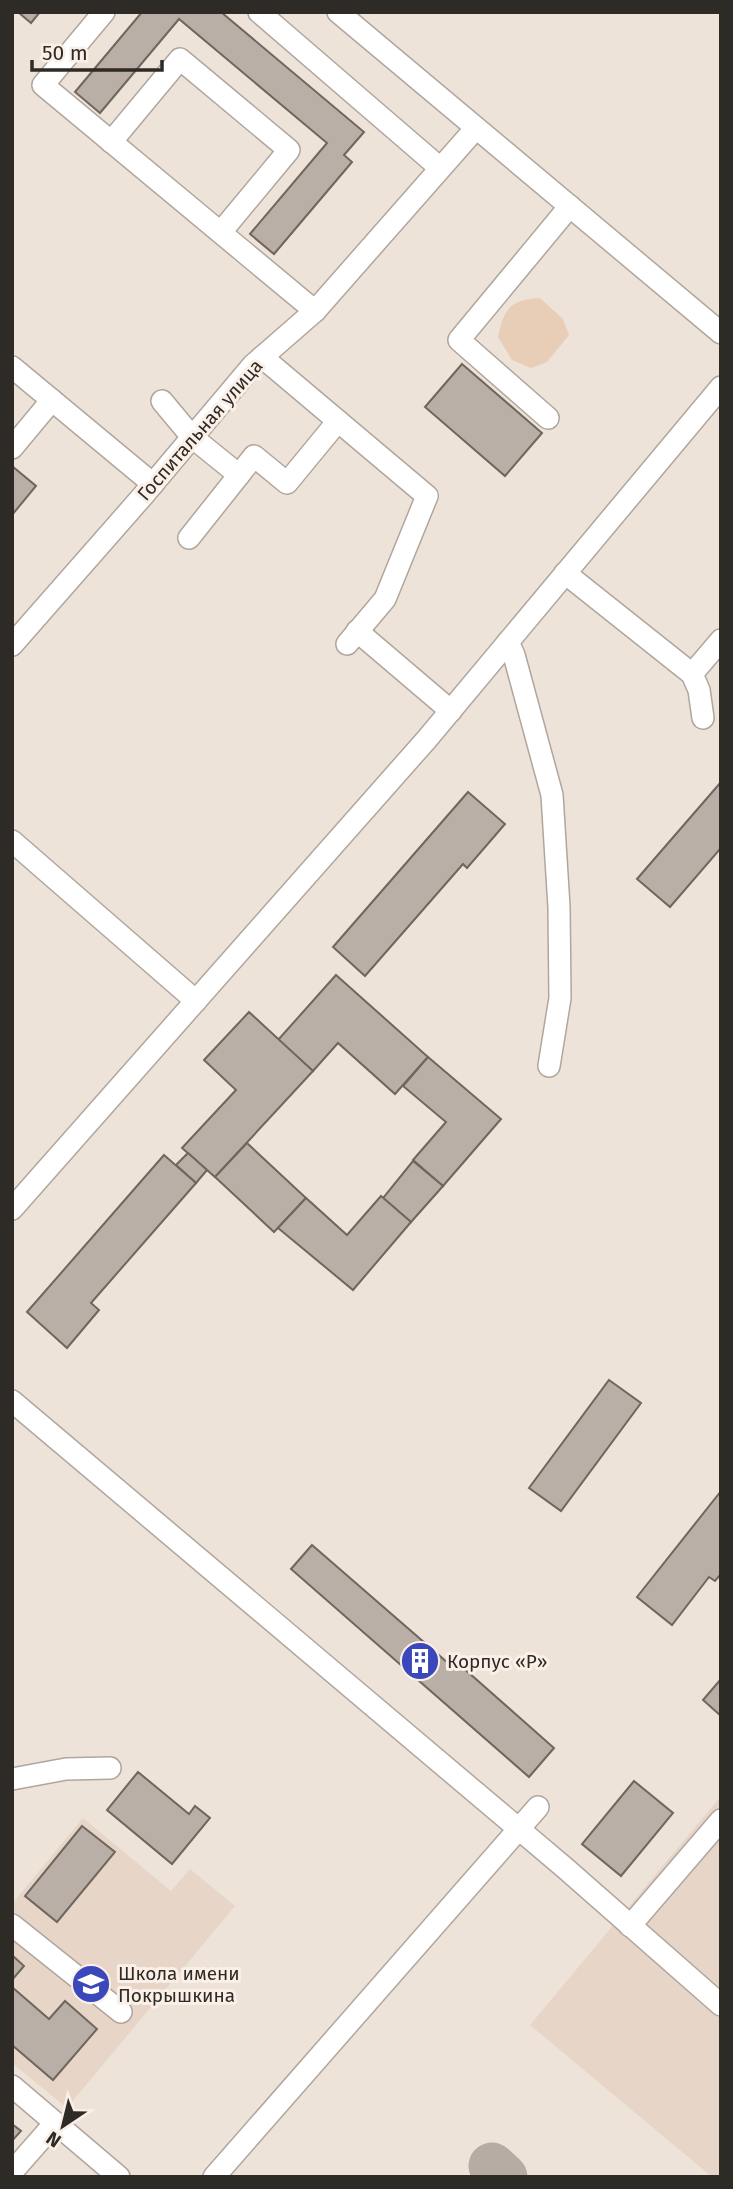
<svg xmlns="http://www.w3.org/2000/svg" width="733" height="2189" font-family="'Fira Sans',sans-serif">
  <rect width="100%" height="100%" fill="#eee3d9"/>
  <g fill="#e7d6c8">
    <path d="M721 1796V2177H712L530 2025Z"/>
    <path d="M83 1818 171 1891 190 1869 235 1906 67 2108 12 2063V1904Z"/>
  </g>
  <path fill="#e8cdb7" d="M540 298 563 319 569 335 547 362 531 368 512 360 498 337C504 309 509 300 540 298Z"/>
  <g fill="none" stroke-linecap="round" stroke-linejoin="round">
    <path stroke="#b6aca4" stroke-width="47" d="M492 2166 504 2177"/>
  </g>
  <g fill="#b9afa6" stroke="#6f665e" stroke-width="2">
    <path d="M18 12H40L31 23Z"/>
    <path d="M142 12H221L364 132 344 155 352 162 274 254 250 234 327 143 179 19 100 113 75 92Z"/>
    <path d="M462 364 542 433 505 476 425 407Z"/>
    <path d="M12 466 36 486 12 515Z"/>
    <path d="M721 782V848L670 907 637 879Z"/>
    <path d="M468 792 505 824 467 868 463 864 365 976 333 947Z"/>
    <path d="M336 975 428 1057 395 1094 338 1043 313 1071 278 1040Z"/>
    <path d="M249 1012 313 1071 215 1177 182 1148 236 1090 204 1060Z"/>
    <path d="M428 1057 501 1119 443 1186 413 1160 446 1122 403 1086Z"/>
    <path d="M247 1143 306 1198 274 1232 215 1177Z"/>
    <path d="M188 1153 207 1170 196 1183 176 1165Z"/>
    <path d="M164 1155 196 1183 91 1303 99 1310 67 1348 27 1312Z"/>
    <path d="M413 1161 443 1186 411 1222 383 1198Z"/>
    <path d="M381 1196 411 1222 353 1290 278 1228 306 1198 347 1235Z"/>
    <path d="M609 1380 641 1403 561 1511 529 1488Z"/>
    <path d="M721 1491V1574L715 1581 709 1577 672 1625 637 1597Z"/>
    <path d="M312 1545 448 1663 452 1658 554 1748 529 1777 291 1569Z"/>
    <path d="M721 1679V1716L703 1700Z"/>
    <path d="M138 1772 189 1814 195 1806 210 1818 172 1864 107 1810Z"/>
    <path d="M634 1781 673 1813 621 1876 582 1844Z"/>
    <path d="M82 1826 115 1852 57 1922 25 1896Z"/>
    <path d="M12 1955 24 1966 12 1980Z"/>
    <path d="M12 1987 49 2019 65 2001 97 2029 53 2080 12 2045Z"/>
    <path d="M12 2124 21 2131 12 2141Z"/>
  </g>
  <g fill="none" stroke-linecap="round" stroke-linejoin="round">
    <g stroke="#b0a69d" stroke-width="24">
      <g id="minor">
        <path d="M104 12 43 85 315 311"/>
        <path d="M259 12 440 168"/>
        <path d="M338 12 721 333"/>
        <path d="M111 142 180 59 289 150 221 232"/>
        <path d="M262 357 427 496 385 599 347 644"/>
        <path d="M12 367 153 484"/>
        <path d="M162 401 192 437 239 475 189 538"/>
        <path d="M548 418 459 340 570 206"/>
        <path d="M12 448 52 400"/>
        <path d="M239 475 254 456 287 483 338 421"/>
        <path d="M565 573 692 674 699 690 703 718"/>
        <path d="M357 631 451 711"/>
        <path d="M508 642 514 655 552 795 559 907 560 998 549 1066"/>
        <path d="M12 645 141 498 253 365 315 311 476 128"/>
        <path d="M692 674 721 640"/>
        <path d="M12 841 196 1001"/>
        <path d="M12 1209 427 739 721 387"/>
        <path d="M12 1401 565 1868 721 2005"/>
        <path d="M12 1779 66 1769 110 1768"/>
        <path d="M12 1925 121 2012"/>
        <path d="M630 1926 721 1820"/>
        <path d="M12 2086 119 2177"/>
        <path d="M12 2172 55 2123"/>
        <path d="M214 2177 538 1807"/>
      </g>
    </g>
    <use href="#minor" stroke="#fff" stroke-width="21"/>
  </g>
  <defs>
    <g id="building-disc" transform="scale(2.0125)"><circle r="9.5" fill="#3b48bb" stroke="#fbf0e7"/><path d="M-4-6H4V6H1V3H-1V6H-4ZM-2.5-4.3h1.7v1.8h-1.7ZM.8-4.3h1.7v1.8H.8ZM-2.5-1h1.7V.8h-1.7ZM.8-1h1.7V.8H.8Z" fill="#fff"/></g>
    <g id="school-disc" transform="scale(2.0125)"><circle r="9.5" fill="#3b48bb" stroke="#fbf0e7"/><path d="M0-5L7-2L0 1L-7-2ZM-4 1L0 2.5L4 1V4Q0 6-4 4Z" fill="#fff"/></g>
  </defs>
  <g fill-rule="evenodd">
    <use href="#building-disc" x="420" y="1661"/>
    <use href="#school-disc" x="91" y="1984"/>
  </g>
  <g text-anchor="middle" dominant-baseline="central" stroke-width="6" stroke-linejoin="round" paint-order="stroke">
    <g font-size="19" fill="#2e2a26" stroke="#fbf0e7">
      <text transform="translate(200 430) rotate(-49)">Госпитальная улица</text>
    </g>
    <g font-size="19" fill="#2e2a26" stroke="#fbf0e7" text-anchor="start">
      <text x="447" y="1661">Корпус «Р»</text>
      <text x="118" y="1973">Школа имени<tspan x="118" dy="22">Покрышкина</tspan></text>
    </g>
  </g>
  <rect width="733" height="2189" fill="none" stroke="#2e2a26" stroke-width="28"/>
  <g transform="translate(63 2126) rotate(215)" stroke="#fbf0e7" stroke-width="5" paint-order="stroke">
  <path d="M0-5L12 26L0 18L-12 26Z" fill="#2e2a26"/>
  <text y="-10" font-size="19" font-weight="bold" text-anchor="middle" fill="#2e2a26">N</text>
  </g>
  <path d="M32 60v10h130v-10" fill="none" stroke="#2e2a26" stroke-width="3.5"/>
  <text x="42" y="60" font-size="21" fill="#2e2a26" stroke="#fbf0e7" stroke-width="5" paint-order="stroke">50 m</text>
</svg>
